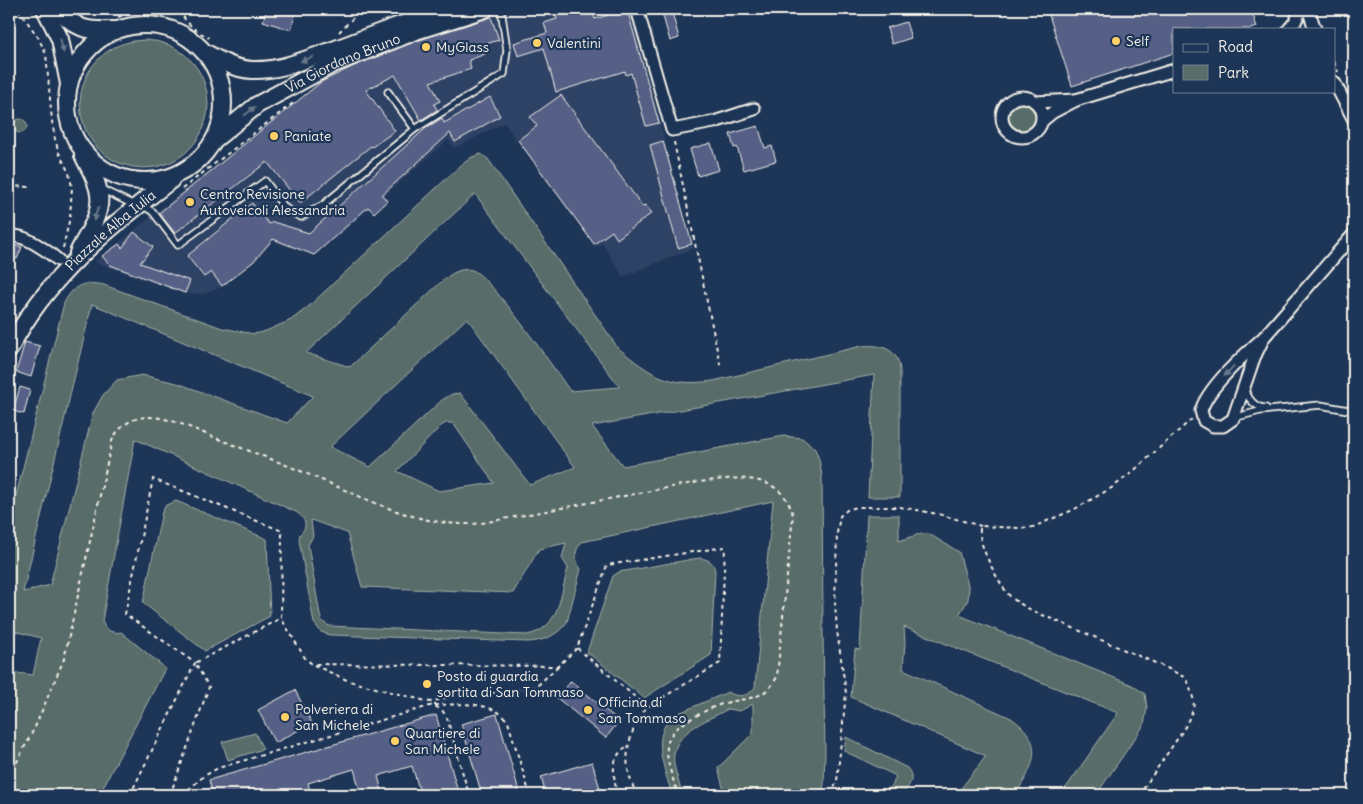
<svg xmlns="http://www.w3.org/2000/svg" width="1363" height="804" font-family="Delius,sans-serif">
  <rect width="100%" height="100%" fill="#1d3557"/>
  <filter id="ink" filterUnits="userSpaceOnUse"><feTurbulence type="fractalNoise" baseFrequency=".02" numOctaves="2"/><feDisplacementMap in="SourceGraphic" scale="10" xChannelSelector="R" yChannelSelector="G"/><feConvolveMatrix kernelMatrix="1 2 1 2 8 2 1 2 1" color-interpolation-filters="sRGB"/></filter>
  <g filter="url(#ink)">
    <path fill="#2e4265" d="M504 9H630L693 248 623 277 602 243 595 247 504 123 455 148 448 140 315 256 273 241 254 262 222 287 204 294H185L94 262 321 82 400 44Z"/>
    <g fill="#596d69" stroke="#a6afa8" fill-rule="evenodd">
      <circle cx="144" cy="104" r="64"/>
      <circle cx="1022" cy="117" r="13"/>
      <circle cx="20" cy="126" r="7"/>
      <path d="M481 154 488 159 618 348C652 375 667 387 713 381L862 346C882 344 899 349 900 371V497H868L874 375 592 426 623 466 784 436 802 438 815 449 819 459 822 476 823 636 825 751 824 784 823 789 819 795H725L718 768 753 733V704L740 711 728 709C705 722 670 732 674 764 676 775 680 785 682 795H672C665 769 649 735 674 715L728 692C738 698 748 697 755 687L773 501 582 542C574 550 574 560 581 569L567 622C557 636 544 641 528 642L330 635 321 632 314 623 299 540 300 534C309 526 305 518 296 512L135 439 102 621C105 630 112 634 121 632L164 667 165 669 99 795H9V674L16 673 33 675 41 638 14 631 9 633V524L64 303C74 284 84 281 104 285L222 328 254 334 266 331 291 320 308 307 460 166 472 157ZM475 194 619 386V387L570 391C555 370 490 275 472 270 460 267 449 275 441 282L350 367 306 353ZM92 304 313 396 287 423 177 383 142 375 117 380 103 395 93 413 50 585 23 592ZM467 318 575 467 530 485 460 393 452 394 442 400 370 467 330 447ZM446 423H452L455 426 494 483 439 491 397 471 441 426ZM311 520 347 533 362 587 513 593 539 549 566 543 562 558 568 568C560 595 560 630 526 635L329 626 322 621 320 615 308 545 313 536Z"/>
      <path d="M176 501 267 539 270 616 205 651 143 603 162 512 166 505Z"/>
      <path d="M867 515H899V541L919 534H929L959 552 969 589 968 600 959 615 1132 685 1145 694 1147 708 1144 725 1096 795H1061L1118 713 904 627 905 642 903 669 1011 718C1046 742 1035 765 1015 795H956L986 756 851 697 855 649 860 650Z"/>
      <path d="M699 558C708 559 714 562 715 571L711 655 644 698 587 652 613 576 619 572Z"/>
      <path d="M255 733 263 749 228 760 222 742Z"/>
      <path d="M846 737 907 768C916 778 909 786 902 795H884L893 784 896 776 844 751Z"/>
    </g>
    <g fill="#566087" stroke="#f4f1e8">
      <path d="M267 9H297L291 30 263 21Z"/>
      <path d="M553 9H591L595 19 627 9 659 123 646 126 631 73 626 75 625 71 556 92 544 48 518 56 514 43 547 33 544 23 557 19Z"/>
      <path d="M661 9H671L679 38 670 41Z"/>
      <path d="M1047 9H1251L1257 27 1251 29H1174V53L1072 86Z"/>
      <path d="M491 17 499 40 482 45 485 54 469 60 471 69 430 82 440 101 434 104 437 110 421 120 395 75 366 90 395 131 372 147 371 146 300 203 267 162 175 233 159 213 321 82 354 66 419 40Z"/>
      <path d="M906 22 911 38 892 44 887 28Z"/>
      <path d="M561 95 643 207 645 205 652 213 617 239 612 231 594 244 518 140 537 126 530 117Z"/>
      <path d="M490 97 500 116 455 142 450 133 382 195 387 201 374 213 368 207 314 255 273 239 253 262 222 286 211 272 204 277 187 256 252 203 269 224 273 222 309 233 426 128 442 118 444 123Z"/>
      <path d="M758 126 765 148 772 146 776 161 744 170 737 147 734 148 730 134Z"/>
      <path d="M663 141 692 244 678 248 650 145Z"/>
      <path d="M711 143 719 170 698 176 690 149Z"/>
      <path d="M134 232 153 247 140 263 190 281 185 293 110 265 102 256 119 244 122 248Z"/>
      <path d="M9 244 22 247 17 259 9 256Z"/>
      <path d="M25 342 40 346 31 377 16 372Z"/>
      <path d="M20 387 30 390 24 414 13 411Z"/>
      <path d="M571 681 619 721 606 738 557 698Z"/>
      <path d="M295 690 312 723 275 743 258 710Z"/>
      <path d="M497 714 517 784 520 795H482L461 724Z"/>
      <path d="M436 715 459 795H421L412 766 378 776 383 795H361L354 769 308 783 311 795H213L209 780Z"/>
      <path d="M592 762 602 795H546L541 777Z"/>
    </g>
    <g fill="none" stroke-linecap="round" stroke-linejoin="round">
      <g stroke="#f4f1e8" stroke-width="9">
        <g id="service">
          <path d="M415 129 504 74 507 50 501 9"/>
          <path d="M101 189 132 204 147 208 153 212 178 245 265 181 285 208 301 217 323 205 415 129 388 92"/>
          <path d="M1244 390C1249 399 1255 408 1266 408"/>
          <path d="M1233 418 1260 411 1320 405 1354 411"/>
        </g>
      </g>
      <g stroke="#f4f1e8" stroke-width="15">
        <g id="minor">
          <path d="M637 9 672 130 714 122 754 109"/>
          <path d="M1308 9 1315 29"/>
          <path d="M1289 29 1295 22 1301 9"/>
          <path d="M1334 82 1354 120"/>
          <circle cx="1022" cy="117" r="20"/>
          <path d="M1076 100 1174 70"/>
          <path d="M1035 102 1076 100 1053 112 1042 121"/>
          <path d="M9 236C24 234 46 250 58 260"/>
          <path d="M1264 337 1254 358 1233 419 1223 426H1213L1204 421 1201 411C1207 388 1246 353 1264 337L1354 234"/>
        </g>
      </g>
      <g stroke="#f4f1e8" stroke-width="20">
        <g id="secondary">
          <path d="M45 9 60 39 69 84"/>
          <path d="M58 9C78 30 85 31 114 30"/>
          <circle cx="145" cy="103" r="78"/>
          <path d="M206 53C220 61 235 69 252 70 279 71 304 60 330 51 363 39 396 25 431 15"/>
          <path id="s1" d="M214 140 257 105 333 64 416 31 485 9"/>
          <path d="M78 253C86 236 102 215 99 195 98 181 89 168 83 155"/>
          <path id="s2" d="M9 350C45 278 109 227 171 180"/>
        </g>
      </g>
      <g stroke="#f4f1e8" stroke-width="2" stroke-dasharray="4 4" stroke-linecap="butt">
        <path d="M18 9 38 37 46 54 52 121 55 139 59 153 69 173 72 187 70 217 63 248"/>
        <path d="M181 9C182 22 198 32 209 38"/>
        <path d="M368 9 380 17"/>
        <path d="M118 17 144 9"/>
        <path d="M339 32 362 9"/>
        <path d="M1334 62 1338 72"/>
        <path d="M674 142 721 369"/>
        <path d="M9 186 29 187"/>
        <path d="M182 189 293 103"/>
        <path d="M577 648 647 707"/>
        <path d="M314 665 349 681 430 702 449 697H465L536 687 558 666"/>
        <path d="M434 705C458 705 493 699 508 722L530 795"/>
        <path d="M9 777 35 727 64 659 112 441C118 427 132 417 148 417 171 417 195 430 216 438 248 451 281 462 312 476 366 498 422 530 482 523L693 483C729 478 781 468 793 515L777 677C764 701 748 697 725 703 713 706 684 721 675 730 671 735 667 741 667 747 666 762 674 781 678 795"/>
        <path d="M130 795 195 663 125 614 153 479 282 531 281 618 305 658 312 664 558 666 577 648 607 565 725 547 720 663 647 707C633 724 625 747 628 769 629 778 634 787 636 795"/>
        <path d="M170 795 209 687 195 663 281 618"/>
        <path d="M182 795 204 776 218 768 433 705 442 710 447 718 469 795"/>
        <path d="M617 795C614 775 608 758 629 745"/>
        <path d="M831 795 837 781 846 693 837 631 835 603 837 533 840 516 847 510 857 507H900L938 514 981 526"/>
        <path d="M1139 795 1184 729 1193 710 1194 701 1188 682 1184 677 1167 668 1031 610C1023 605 1014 601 1008 594 999 583 974 539 981 526L1018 528 1033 527 1073 510 1113 487 1130 474 1192 419"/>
      </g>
      <use href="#service" stroke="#1d3557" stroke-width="5.5"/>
      <use href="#minor" stroke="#1d3557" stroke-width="11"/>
      <use href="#secondary" stroke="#1d3557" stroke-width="16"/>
    </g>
    <defs><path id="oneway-solid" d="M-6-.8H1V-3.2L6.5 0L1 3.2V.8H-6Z" transform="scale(1.25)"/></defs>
    <g fill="#68778a">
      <use href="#oneway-solid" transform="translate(62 46) rotate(77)"/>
      <use href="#oneway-solid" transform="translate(307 59) rotate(160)"/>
      <use href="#oneway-solid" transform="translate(250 111) rotate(-39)"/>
      <use href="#oneway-solid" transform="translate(96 214) rotate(110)"/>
      <use href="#oneway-solid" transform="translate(1229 371) rotate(133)"/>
    </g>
  </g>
  <g fill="#ffd166" stroke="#1d3557" stroke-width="2">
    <circle cx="1116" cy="41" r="5"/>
    <circle cx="537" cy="43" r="5"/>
    <circle cx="426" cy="47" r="5"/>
    <circle cx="274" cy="136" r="5"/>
    <circle cx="190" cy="202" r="5"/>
    <circle cx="427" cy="684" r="5"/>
    <circle cx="588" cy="710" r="5"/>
    <circle cx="285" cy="717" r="5"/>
    <circle cx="395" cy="741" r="5"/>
  </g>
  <g text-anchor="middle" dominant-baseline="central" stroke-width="4.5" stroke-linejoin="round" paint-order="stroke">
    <g font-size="14" fill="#f4f1e8" stroke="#1d3557" text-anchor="start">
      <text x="1126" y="41">Self</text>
      <text x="547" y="43">Valentini</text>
      <text x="436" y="47">MyGlass</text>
      <text x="284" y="136">Paniate</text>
      <text x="200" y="194">Centro Revisione<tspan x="200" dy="16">Autoveicoli Alessandria</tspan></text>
      <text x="437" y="676">Posto di guardia<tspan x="437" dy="16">sortita di San Tommaso</tspan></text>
      <text x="598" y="702">Officina di<tspan x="598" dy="16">San Tommaso</tspan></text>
      <text x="295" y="709">Polveriera di<tspan x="295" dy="16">San Michele</tspan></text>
      <text x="405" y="733">Quartiere di<tspan x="405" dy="16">San Michele</tspan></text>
    </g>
    <g font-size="14" fill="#f4f1e8" stroke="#1d3557">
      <text stroke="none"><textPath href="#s1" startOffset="151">Via Giordano Bruno</textPath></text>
      <text stroke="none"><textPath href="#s2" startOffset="158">Piazzale Alba Iulia</textPath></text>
    </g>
  </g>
  <rect width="1363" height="804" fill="none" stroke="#1d3557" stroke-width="30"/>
  <rect x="15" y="15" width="1333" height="774" fill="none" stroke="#f4f1e8" stroke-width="2" filter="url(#ink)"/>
  <rect x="1173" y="28" width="162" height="65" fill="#1d3557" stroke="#738091"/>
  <rect x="1183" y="44" width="25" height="8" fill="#1d3557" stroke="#738091"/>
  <text x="1218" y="52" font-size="15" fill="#f4f1e8">Road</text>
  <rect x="1183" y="65" width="25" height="15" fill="#596d69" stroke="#738091"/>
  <text x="1218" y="78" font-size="15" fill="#f4f1e8">Park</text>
</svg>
